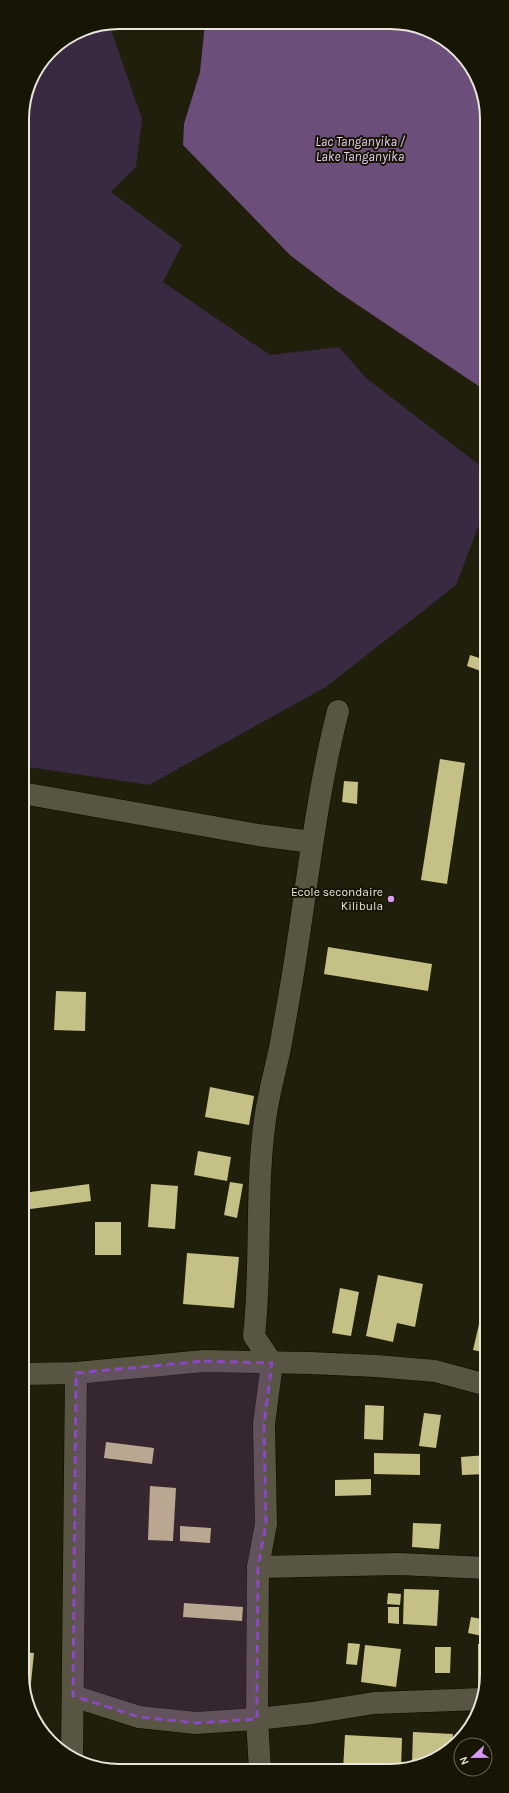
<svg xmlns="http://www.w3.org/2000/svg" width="509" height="1793" font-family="Karla,sans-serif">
  <rect width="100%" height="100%" fill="#201f0c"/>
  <path fill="#392941" d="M109 24 142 119 136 167 111 192 182 245 163 282 270 355 339 347 366 378 486 470V507L456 585 326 687 149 785 22 766V113L29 82 51 50 82 29Z"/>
  <path fill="#6b4e7a" d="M205 23 409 24 438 35 463 55 486 106V391L337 291 290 255 183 145 184 124 200 72Z"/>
  <g fill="#c5c085">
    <path d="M470 655 486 660V673L467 666Z"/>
    <path d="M440 759 465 763 447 884 421 880Z"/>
    <path d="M344 781 358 782 357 804 342 802Z"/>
    <path d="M328 947 432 964 428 991 324 974Z"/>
    <path d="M56 991 86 992 85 1031 54 1030Z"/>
    <path d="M210 1087 254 1096 249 1125 205 1117Z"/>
    <path d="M198 1151 231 1157 227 1181 194 1175Z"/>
    <path d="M230 1182 243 1184 237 1218 224 1215Z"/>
    <path d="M89 1184 91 1201 23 1210V1193Z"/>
    <path d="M151 1184 178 1186 175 1229 148 1227Z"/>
    <rect x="95" y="1222" width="26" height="33"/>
    <path d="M187 1253 239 1257 234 1308 183 1304Z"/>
    <path d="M378 1275 423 1284 415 1327 397 1323 393 1342 366 1336Z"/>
    <path d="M340 1288 359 1292 351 1336 332 1333Z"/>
    <path d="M480 1320 487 1322V1353L473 1350Z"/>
    <path d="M365 1405 384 1406 383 1440 364 1439Z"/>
    <path d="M424 1413 441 1415 436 1448 419 1446Z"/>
    <path d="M106 1442 154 1448 152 1464 104 1458Z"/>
    <path d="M374 1453 420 1454V1475L374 1474Z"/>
    <path d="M487 1455V1474L462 1475 461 1457Z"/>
    <path d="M371 1479V1495L335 1496V1480Z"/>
    <path d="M150 1486 176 1488 173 1541 148 1540Z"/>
    <path d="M413 1523 441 1524 439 1549 412 1547Z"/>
    <path d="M180 1526 211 1528 210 1543 180 1541Z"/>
    <path d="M404 1589 439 1590 437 1626 403 1624Z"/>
    <path d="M388 1593 401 1594 400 1605 387 1604Z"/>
    <path d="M184 1603 243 1607 242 1621 183 1617Z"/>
    <path d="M388 1607H399V1624L388 1623Z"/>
    <path d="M471 1617 487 1620V1637L468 1633Z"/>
    <path d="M348 1643 360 1644 357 1665 346 1664Z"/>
    <path d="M478 1644H487L485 1686H478Z"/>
    <path d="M365 1645 401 1649 396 1687 361 1682Z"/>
    <path d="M435 1647H451L450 1673H435Z"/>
    <path d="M23 1652 34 1653 30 1693 25 1692 23 1687Z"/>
    <path d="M413 1732 453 1734 452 1747 438 1758 426 1762H412Z"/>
    <path d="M345 1735 402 1738 401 1770H343Z"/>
  </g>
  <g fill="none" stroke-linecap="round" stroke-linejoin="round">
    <g stroke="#0a0800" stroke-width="23">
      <g id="minor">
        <path d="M22 793 258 835 312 842"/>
        <path d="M23 1374 76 1373 204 1361 310 1363 376 1366 435 1371 487 1385"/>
        <path d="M258 1567 399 1564 487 1568"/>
        <path d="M73 1696 139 1717 196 1723 257 1719 312 1713 374 1703 482 1699"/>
        <path d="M72 1758 76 1373"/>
        <path d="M260 1770 257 1719 258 1567 266 1524 264 1424 272 1363 254 1336C262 1264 255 1191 265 1120 268 1096 275 1072 280 1048 286 1015 292 982 297 948 309 869 318 789 338 711"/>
      </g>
    </g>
    <use href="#minor" stroke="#585642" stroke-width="22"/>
  </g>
  <path fill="#8b48c3" fill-opacity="0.2" stroke="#8b48c3" stroke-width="3" stroke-dasharray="8 5" stroke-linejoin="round" d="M204 1361 272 1363 264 1424 266 1524 258 1567 257 1719 196 1723 139 1717 73 1696 76 1373Z"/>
  <circle fill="#d99af7" stroke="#171504" stroke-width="1.5" cx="391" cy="899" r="4"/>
  <g text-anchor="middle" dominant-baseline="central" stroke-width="4" stroke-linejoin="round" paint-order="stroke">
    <g font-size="12" fill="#e7e6da" stroke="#171504" text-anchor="end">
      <text x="383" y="892">Ecole secondaire<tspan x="383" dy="14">Kilibula</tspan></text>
    </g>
    <g font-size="13" font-style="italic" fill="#e9cdf7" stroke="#171504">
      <text x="360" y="141">Lac Tanganyika /<tspan x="360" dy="15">Lake Tanganyika</tspan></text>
    </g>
  </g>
  <path d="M0 0H509V1793H0ZM119 29H390A90 90 0 0 1 480 119V1674A90 90 0 0 1 390 1764H119A90 90 0 0 1 29 1674V119A90 90 0 0 1 119 29Z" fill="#171504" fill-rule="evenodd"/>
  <path fill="none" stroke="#e7e6da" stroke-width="2" d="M119 29H390A90 90 0 0 1 480 119V1674A90 90 0 0 1 390 1764H119A90 90 0 0 1 29 1674V119A90 90 0 0 1 119 29Z"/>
  <g transform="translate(473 1757) rotate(248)"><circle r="19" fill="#171504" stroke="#6a695a"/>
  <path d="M0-3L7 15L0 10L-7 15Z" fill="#d99af7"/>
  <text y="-6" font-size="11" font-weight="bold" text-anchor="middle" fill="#e7e6da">N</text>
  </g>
</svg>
